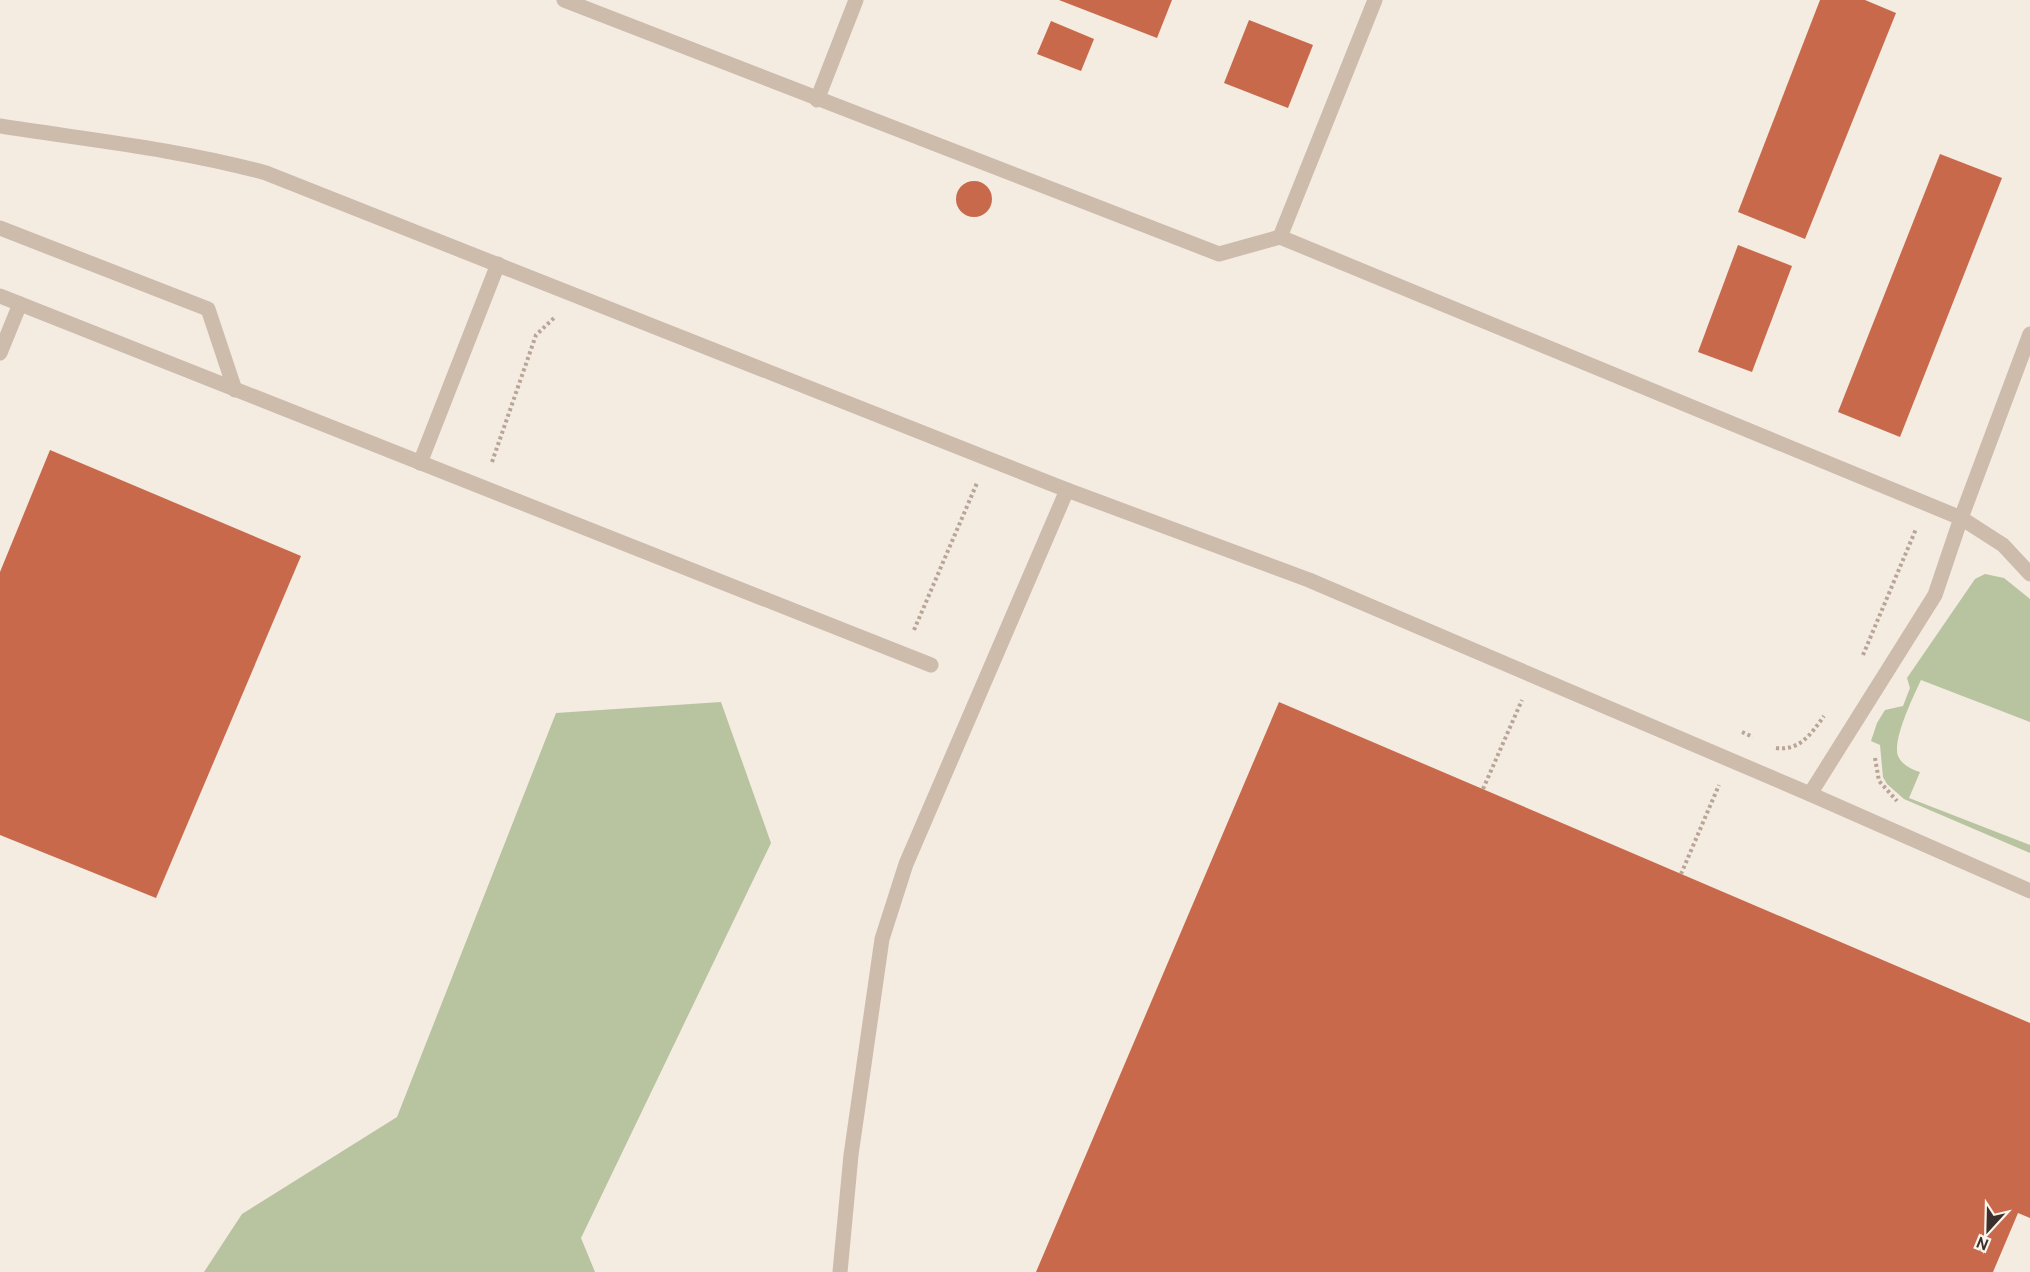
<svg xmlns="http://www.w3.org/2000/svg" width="2030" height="1272" font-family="Cabin,sans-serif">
  <rect width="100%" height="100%" fill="#f4ebe1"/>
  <g fill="#b8c4a0">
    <path d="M1985 574 2004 578 2030 599V722L1921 680C1914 695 1892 740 1898 756 1902 765 1911 769 1920 772L1909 798 2030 845V853L1904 799 1887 784 1883 777 1880 745 1871 741 1877 723 1885 710 1903 706 1910 688 1907 678 1975 579Z"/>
    <path d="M721 702 771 843 581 1238 595 1272H204L242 1214 397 1117 556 713Z"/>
  </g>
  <g fill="#c8694b">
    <path d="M1059 0H1172L1157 38Z"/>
    <path d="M1820 0H1865L1896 13 1805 239 1738 212Z"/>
    <path d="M1249 20 1313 45 1288 108 1224 83Z"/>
    <path d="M1051 21 1094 39 1081 71 1037 54Z"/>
    <path d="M1940 154 2002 178 1900 437 1838 412Z"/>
    <circle cx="974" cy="199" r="18"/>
    <path d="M1738 245 1792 266 1752 372 1698 352Z"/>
    <path d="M50 450 301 556 156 898 0 835V572Z"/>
    <path d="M1279 702 2030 1023V1218L2018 1213 1993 1272H1036Z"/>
  </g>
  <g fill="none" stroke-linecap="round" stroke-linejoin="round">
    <g stroke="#b9a596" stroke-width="4" stroke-dasharray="3 3" stroke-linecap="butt">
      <path d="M492 462 536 335 555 317"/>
      <path d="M914 630 977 483"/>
      <path d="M1863 655 1916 529"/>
      <path d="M1742 732 1753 737"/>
      <path d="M1776 748C1800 751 1811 734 1824 716"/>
      <path d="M1875 758 1879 781 1897 801"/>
      <path d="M1483 789 1522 700"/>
      <path d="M1681 874 1719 785"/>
    </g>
    <g stroke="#cdbbac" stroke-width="15">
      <path d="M564 0 1219 254 1280 237 1961 518 2003 545 2030 574"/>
      <path d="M817 100 856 0"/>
      <path d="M0 126C89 140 179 149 266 173L1067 490 1309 580 1810 794 2030 891"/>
      <path d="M0 228 208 309 235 390"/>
      <path d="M1280 237 1375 0"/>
      <path d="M0 296 931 665"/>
      <path d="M0 353 20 304"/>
      <path d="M420 463 498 264"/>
      <path d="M1810 794 1935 595 1961 518 2030 334"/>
      <path d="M840 1272 851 1155 882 939 906 864 1067 490"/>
    </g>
  </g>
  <g transform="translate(1988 1230) rotate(202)" stroke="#fbf5ee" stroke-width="4.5" paint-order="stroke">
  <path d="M0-4.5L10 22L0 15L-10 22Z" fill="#3b302b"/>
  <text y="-9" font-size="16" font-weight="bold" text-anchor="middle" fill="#3b302b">N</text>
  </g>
</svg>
